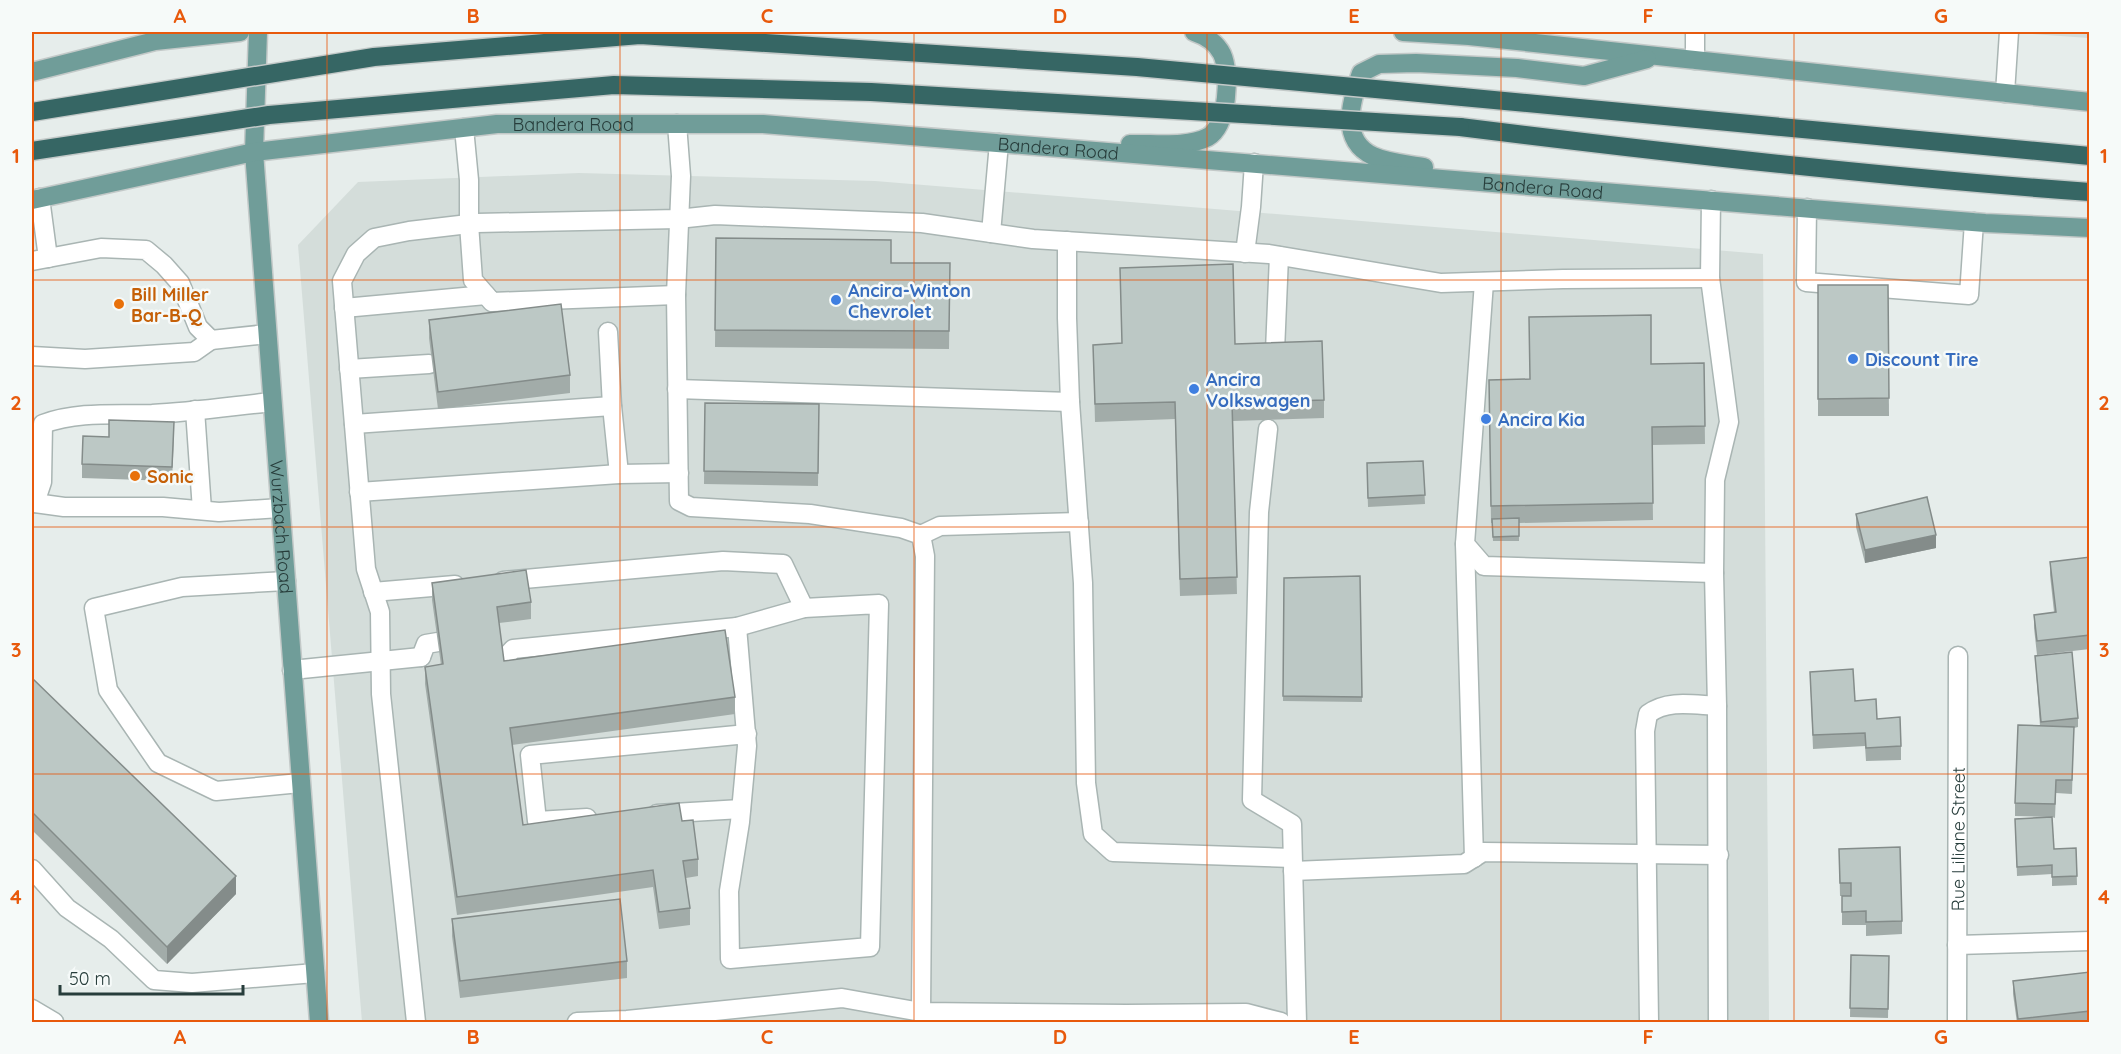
<svg xmlns="http://www.w3.org/2000/svg" width="2121" height="1054" font-family="Quicksand,sans-serif">
  <rect width="100%" height="100%" fill="#e6edeb"/>
  <g fill="#d4ddda">
    <path d="M2006 32H2089V38Z"/>
    <path d="M579 173 875 181 1763 254 1769 1022H362L298 245 358 182Z"/>
  </g>
  <g fill="none" stroke-linecap="round" stroke-linejoin="round">
    <g stroke="#a9b5b3" stroke-width="21">
      <g id="minor">
        <path d="M1695 60V32"/>
        <path d="M2005 93 2009 32"/>
        <path d="M677 124 681 176 676 295 679 501 691 507 810 514 901 528 921 535 925 556 921 1012"/>
        <path d="M464 128 469 180V224L473 280 492 302 676 295"/>
        <path d="M40 198 48 258"/>
        <path d="M1711 200 1710 278 1729 422 1715 480 1714 573 1717 706 1718 1022"/>
        <path d="M1807 208 1806 282 1969 295 1974 222"/>
        <path d="M991 233 999 143"/>
        <path d="M1067 241V318L1070 402 1083 583 1086 783 1093 834 1113 852 1292 858"/>
        <path d="M1245 253 1251 207 1254 163"/>
        <path d="M32 261 101 248 146 250 164 265 180 283 198 327 211 340 267 334"/>
        <path d="M1484 282 1465 544 1484 566 1714 573"/>
        <path d="M344 308 486 295"/>
        <path d="M608 332 612 406 619 474"/>
        <path d="M1275 351 1279 256"/>
        <path d="M32 356 85 359 194 352 211 340"/>
        <path d="M349 369 429 364"/>
        <path d="M677 389 1070 402"/>
        <path d="M195 410 202 510"/>
        <path d="M354 424 612 406"/>
        <path d="M1268 429 1259 512 1252 800 1292 824 1297 1022"/>
        <path d="M359 492 619 474 679 473"/>
        <path d="M32 503H35L42 482 43 424C78 411 116 415 152 414 192 412 233 406 272 402"/>
        <path d="M35 503 64 507H163L219 512 280 508"/>
        <path d="M921 535 940 526 1079 522"/>
        <path d="M1465 544 1474 858"/>
        <path d="M286 581 182 587 94 608 108 690 158 763 216 791 300 783"/>
        <path d="M373 592 455 585"/>
        <path d="M737 627 804 608"/>
        <path d="M421 657 426 644 438 642"/>
        <path d="M502 661 513 649 737 627 747 746 740 822 729 891 730 959 870 947 879 604 804 608 783 564 723 561 503 581"/>
        <path d="M292 670 421 657"/>
        <path d="M657 814 741 809"/>
        <path d="M587 818 537 821 530 755 747 734"/>
        <path d="M32 869 67 908 111 939 154 980 192 983 315 973"/>
        <path d="M1293 871 1464 864 1483 852 1719 855"/>
        <path d="M1957 945 2090 941"/>
        <path d="M32 1009 54 1022"/>
        <path d="M416 1022 381 694 380 612 366 569 342 281 356 254 374 238 409 231 477 223 678 219 715 215 922 223 1033 239 1269 254 1441 283 1563 279 1710 278"/>
        <path d="M577 1022 627 1020 842 998 921 1012 1126 1014 1246 1013 1281 1022"/>
        <path d="M1649 1022 1645 731 1648 714C1668 699 1694 705 1717 706"/>
        <path id="s1" d="M1957 1022 1958 656"/>
      </g>
    </g>
    <g stroke="#c3c9c8" stroke-width="21">
      <g id="major">
        <path id="s2" d="M258 32 254 152 319 1022"/>
        <path d="M1403 32 1469 36 2090 102"/>
        <path d="M32 72 155 41 240 32"/>
        <path d="M1130 144C1152 143 1188 148 1208 137 1228 125 1231 74 1222 54 1216 42 1206 36 1194 32"/>
        <path d="M1424 167C1408 164 1388 163 1373 156 1339 140 1351 101 1361 73L1379 64 1416 63 1517 68 1584 76 1647 59"/>
        <path id="s3" d="M32 200 254 152 497 124H763L1985 223 2090 228"/>
      </g>
    </g>
    <g stroke="#c3c9c8" stroke-width="21">
      <g id="highway">
        <path d="M1462 97 2090 156"/>
        <path d="M1460 127C1669 153 1879 177 2090 192"/>
      </g>
    </g>
    <use href="#minor" stroke="#fff" stroke-width="18"/>
    <use href="#major" stroke="#709d99" stroke-width="18"/>
    <use href="#highway" stroke="#366664" stroke-width="18"/>
    <g stroke="#c3c9c8" stroke-width="21" stroke-linecap="butt">
      <g id="highway-bridge">
        <path d="M32 112 374 57 640 35 1137 67 1462 97"/>
        <path d="M32 151 269 115 614 85 871 92 1460 127"/>
      </g>
    </g>
    <use href="#highway-bridge" stroke="#366664" stroke-width="18"/>
  </g>
  <g fill="#a2aca9">
    <path d="M716 238 891 263H950L949 349 715 347Z"/>
    <path d="M1120 268 1235 344 1324 400V418L1233 421 1237 594 1180 596 1175 419 1095 422 1093 345 1122 343Z"/>
    <path d="M1818 285H1888L1889 416H1818Z"/>
    <path d="M429 320 570 375V393L438 409 429 338Z"/>
    <path d="M1704 363 1705 444 1652 445 1653 520 1519 523V541H1493L1492 523H1491L1489 380 1530 379 1651 364Z"/>
    <path d="M705 403 819 404 818 486 704 484Z"/>
    <path d="M174 436 172 481 82 478V464L109 437Z"/>
    <path d="M1423 461 1425 504 1368 507 1367 472Z"/>
    <path d="M1856 514 1936 548 1865 563 1856 527Z"/>
    <path d="M2090 557V649L2037 655 2034 628V615L2054 612 2050 575V562Z"/>
    <path d="M1360 576 1362 702 1283 701 1284 578Z"/>
    <path d="M432 583 531 602V619L499 623 504 661 735 697V714L512 745 523 825 682 821 698 859V876L686 878 690 908V925L659 929 653 887 457 915 425 684V667L441 665 432 600Z"/>
    <path d="M2035 656 2078 718V727L2074 728 2072 794 2056 793 2055 818 2052 817 2054 849 2076 848 2077 885 2052 886V874L2017 876 2015 819 2047 817 2015 816V803L2040 726Z"/>
    <path d="M1810 672 1855 701 1877 719 1901 746V760L1866 761 1865 746 1813 749Z"/>
    <path d="M32 678 236 894 167 964 32 830Z"/>
    <path d="M1839 849 1902 921V934L1866 936V925H1842V896H1840Z"/>
    <path d="M452 919 627 961V978L460 998 452 936Z"/>
    <path d="M1851 955 1889 956 1888 1018 1850 1017Z"/>
    <path d="M2090 972V1023H2017L2013 994V981Z"/>
  </g>
  <g fill="#848c8a">
    <path d="M1936 535V548L1865 563V550Z"/>
    <path d="M236 876V894L167 964V947Z"/>
  </g>
  <g fill="#bcc8c5" stroke="#848c8a" stroke-width="1.5">
    <path d="M716 238 891 240V263H950L949 331 715 330Z"/>
    <path d="M1233 264 1235 344 1322 341 1324 400 1232 403 1237 577 1180 579 1175 402 1095 404 1093 345 1122 343 1120 268Z"/>
    <path d="M1818 285H1888L1889 398 1818 399Z"/>
    <path d="M561 304 570 375 438 392 429 320Z"/>
    <path d="M1651 315V364L1704 363 1705 426 1652 427 1653 503 1491 506 1489 380 1530 379 1529 317Z"/>
    <path d="M705 403 819 404 818 473 704 471Z"/>
    <path d="M109 420 174 422 172 467 82 464 83 436 109 437Z"/>
    <path d="M1423 461 1425 495 1368 498 1367 463Z"/>
    <path d="M1927 497 1936 535 1865 550 1856 514Z"/>
    <path d="M1519 518V536L1493 537 1492 519Z"/>
    <path d="M2090 557V635L2037 641 2034 615 2056 612 2050 562Z"/>
    <path d="M526 570 531 602 497 607 504 661 725 630 735 697 510 728 523 825 679 803 682 821 693 820 698 859 683 861 690 908 659 912 653 870 457 897 425 667 443 664 432 583Z"/>
    <path d="M1360 576 1362 697 1283 696 1284 578Z"/>
    <path d="M2072 652 2078 718 2041 722 2035 656Z"/>
    <path d="M1853 669 1855 701 1876 699 1877 719 1900 717 1901 746 1866 748 1865 733 1813 735 1810 672Z"/>
    <path d="M32 678 236 876 167 947 32 812Z"/>
    <path d="M2018 725 2074 727 2072 780H2056L2055 804 2015 803Z"/>
    <path d="M2052 817 2054 849 2076 848 2077 876 2052 877V865L2017 867 2015 819Z"/>
    <path d="M1900 847 1902 921 1866 922V911L1842 912V896H1851V883H1840L1839 849Z"/>
    <path d="M620 899 627 961 460 981 452 919Z"/>
    <path d="M1851 955 1889 956 1888 1009 1850 1008Z"/>
    <path d="M2090 972V1011L2018 1019 2013 981Z"/>
  </g>
  <path fill="none" stroke="#e8590c" stroke-width="1.5" stroke-opacity="0.55" d="M327 32V1022M620 32V1022M914 32V1022M1207 32V1022M1501 32V1022M1794 32V1022M32 280H2090M32 527H2090M32 774H2090"/>
  <g fill="#3f7fe0" stroke="#f6faf9" stroke-width="2">
    <circle cx="836" cy="300" r="6"/>
    <circle cx="1853" cy="359" r="6"/>
    <circle cx="1194" cy="389" r="6"/>
    <circle cx="1486" cy="419" r="6"/>
  </g>
  <g fill="#e8710a" stroke="#f6faf9" stroke-width="2">
    <circle cx="119" cy="304" r="6"/>
    <circle cx="135" cy="476" r="6"/>
  </g>
  <g text-anchor="middle" dominant-baseline="central" stroke-width="5" stroke-linejoin="round" paint-order="stroke">
    <g font-size="18" fill="#273d3b" stroke="#f6faf9">
      <text stroke="none"><textPath href="#s3" startOffset="548">Bandera Road</textPath></text>
      <text stroke="none"><textPath href="#s3" startOffset="1034">Bandera Road</textPath></text>
      <text stroke="none"><textPath href="#s3" startOffset="1520">Bandera Road</textPath></text>
      <text stroke="none"><textPath href="#s2" startOffset="496">Wurzbach Road</textPath></text>
      <text stroke="none"><textPath href="#s1" startOffset="183">Rue Liliane Street</textPath></text>
    </g>
    <g font-size="18" font-weight="bold" fill="#366cbe" stroke="#f6faf9" text-anchor="start">
      <text x="848" y="290">Ancira-Winton<tspan x="848" dy="21">Chevrolet</tspan></text>
      <text x="1865" y="359">Discount Tire</text>
      <text x="1206" y="379">Ancira<tspan x="1206" dy="21">Volkswagen</tspan></text>
      <text x="1498" y="419">Ancira Kia</text>
    </g>
    <g font-size="18" font-weight="bold" fill="#c56008" stroke="#f6faf9" text-anchor="start">
      <text x="131" y="294">Bill Miller<tspan x="131" dy="21">Bar-B-Q</tspan></text>
      <text x="147" y="476">Sonic</text>
    </g>
  </g>
  <rect width="2121" height="1054" fill="none" stroke="#f6faf9" stroke-width="66"/>
  <path d="M60 985v9h183v-9" fill="none" stroke="#273d3b" stroke-width="3"/>
  <text x="69" y="985" font-size="18" fill="#273d3b" stroke="#f6faf9" stroke-width="4.5" paint-order="stroke">50 m</text>
  <rect x="33" y="33" width="2055" height="988" fill="none" stroke="#e8590c" stroke-width="2"/>
  <g font-size="20" text-anchor="middle" font-weight="bold" fill="#e8590c">
    <text x="180" y="23">A</text>
    <text x="473" y="23">B</text>
    <text x="767" y="23">C</text>
    <text x="1060" y="23">D</text>
    <text x="1354" y="23">E</text>
    <text x="1648" y="23">F</text>
    <text x="1941" y="23">G</text>
    <text x="16" y="163">1</text>
    <text x="2104" y="163">1</text>
    <text x="16" y="410">2</text>
    <text x="2104" y="410">2</text>
    <text x="16" y="657">3</text>
    <text x="2104" y="657">3</text>
    <text x="16" y="904">4</text>
    <text x="2104" y="904">4</text>
    <text x="180" y="1044">A</text>
    <text x="473" y="1044">B</text>
    <text x="767" y="1044">C</text>
    <text x="1060" y="1044">D</text>
    <text x="1354" y="1044">E</text>
    <text x="1648" y="1044">F</text>
    <text x="1941" y="1044">G</text>
  </g>
</svg>
